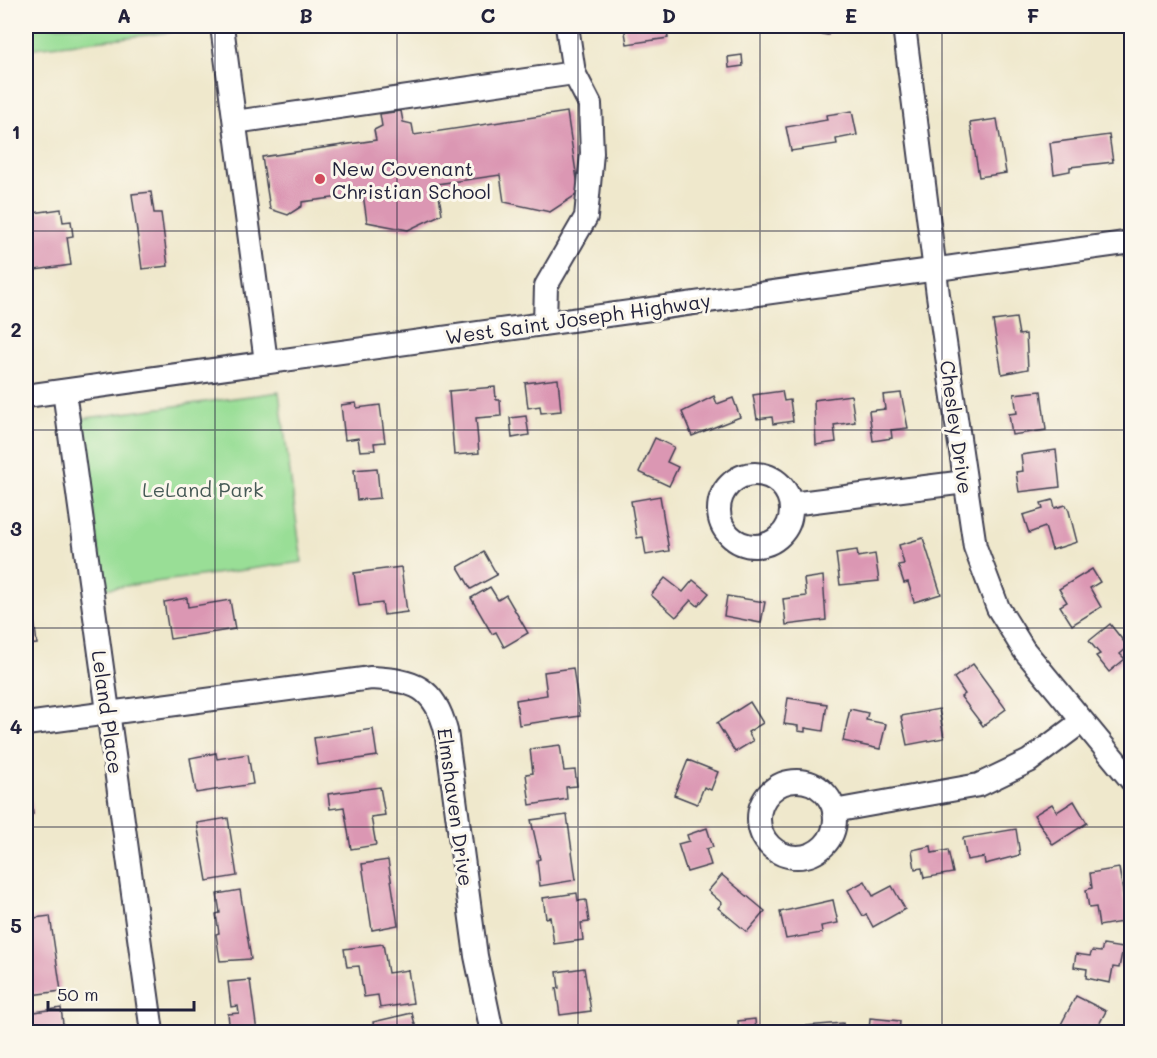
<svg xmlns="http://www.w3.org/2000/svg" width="1157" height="1058" font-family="Mali,sans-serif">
  <rect width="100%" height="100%" fill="#fbf7ec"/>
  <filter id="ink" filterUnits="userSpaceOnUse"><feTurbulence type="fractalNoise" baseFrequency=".0167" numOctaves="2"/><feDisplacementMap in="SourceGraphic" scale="12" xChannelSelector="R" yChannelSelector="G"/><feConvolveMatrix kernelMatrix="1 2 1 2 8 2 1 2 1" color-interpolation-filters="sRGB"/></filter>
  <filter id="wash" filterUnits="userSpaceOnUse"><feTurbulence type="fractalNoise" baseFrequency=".008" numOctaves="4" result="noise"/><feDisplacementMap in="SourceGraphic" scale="24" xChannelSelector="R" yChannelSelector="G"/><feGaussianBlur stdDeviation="1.35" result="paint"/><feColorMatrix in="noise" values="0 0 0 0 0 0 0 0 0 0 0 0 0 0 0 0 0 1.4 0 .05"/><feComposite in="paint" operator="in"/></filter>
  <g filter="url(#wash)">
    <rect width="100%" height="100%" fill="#efe8cc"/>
    <g fill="#99de96" stroke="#5e8068" stroke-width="1.5">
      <path d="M26 26H170L171 32 26 49Z"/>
      <path d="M279 392 302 562 104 589 80 419Z"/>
    </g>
    <g id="blocks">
      <g fill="#db97b3">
        <path d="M624 26H666L668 38 627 44Z"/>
        <path d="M802 26H830L828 35 801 31Z"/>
        <path d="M742 55 743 66 729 68 728 57Z"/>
        <path d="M401 111 403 122 412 124 414 135 567 112 579 193 550 212 504 202 500 175 437 184 442 214 408 230 367 222 363 194 302 202V206L288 215 270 209 262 157 376 140 374 130 382 126 380 114Z"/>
        <path d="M852 111 857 135 836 139 837 144 791 151 786 127 827 120 826 115Z"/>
        <path d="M997 119 1006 173 979 177 970 123Z"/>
        <path d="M1109 135 1113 162 1070 167V171L1054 174 1050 143Z"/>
        <path d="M151 192 154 213H161L168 266 142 269 132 194Z"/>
        <path d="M61 209 63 222 71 221 73 236 67 237 71 265 28 271 26 214Z"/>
        <path d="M1016 318 1019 335 1026 334 1028 369 1002 374 993 321Z"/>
        <path d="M558 379 561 411 541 413 540 406 528 408 525 383Z"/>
        <path d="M495 387 496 400H500L501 416 476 418 479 453 454 455 449 391Z"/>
        <path d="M782 391 784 401 790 400 793 421 773 424 772 417 757 419 753 395Z"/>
        <path d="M1041 391 1046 430 1012 435 1009 414 1017 413 1014 394Z"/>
        <path d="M901 393 908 428 891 430 892 438 873 441 869 411 885 409 883 395Z"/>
        <path d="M851 395 855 422 834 425 836 442 816 445 814 400Z"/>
        <path d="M714 396 717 404 733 398 740 417 692 436 682 412Z"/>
        <path d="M356 403 357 408 380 405 385 442 374 443 375 450 360 451 358 438 345 440 341 405Z"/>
        <path d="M526 416 529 435 512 438 510 418Z"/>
        <path d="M655 438 674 447 667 462 678 467 669 486 639 472Z"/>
        <path d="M1056 450 1060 487 1019 492 1016 472 1023 471 1021 455Z"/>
        <path d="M377 468 380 498 357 500 354 470Z"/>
        <path d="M660 496 669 551 646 555 643 537 637 538 631 501Z"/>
        <path d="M1053 500 1055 508 1066 505 1069 511 1077 542 1052 550 1045 527 1029 533 1023 515 1043 509 1041 503Z"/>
        <path d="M923 538 941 594 914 602 908 582 904 583 898 565 904 564 899 545Z"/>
        <path d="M857 550 858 557 875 554 879 581 840 585 836 553Z"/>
        <path d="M484 552 497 575 471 589 458 567Z"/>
        <path d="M401 567 407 612 384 615 382 603 359 606 354 573Z"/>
        <path d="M1092 569 1100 582 1090 588 1101 607 1072 625 1060 606 1067 602 1059 589Z"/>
        <path d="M823 576 826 620 786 625 783 599 806 596 804 579Z"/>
        <path d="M665 578 683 592 693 580 709 593 698 606 691 600 676 617 651 595Z"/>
        <path d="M490 587 498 600 506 595 528 633 504 647 496 632 492 634 471 598Z"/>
        <path d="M727 596 765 602 761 623 724 616Z"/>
        <path d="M187 598 188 607 230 600 235 629 170 639 164 602Z"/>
        <path d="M33 612 37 644 26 645V613Z"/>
        <path d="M1110 624 1128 647 1120 654 1125 659 1109 672 1096 656 1100 654 1089 641Z"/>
        <path d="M973 664 1006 709 983 726 961 697 965 694 954 678Z"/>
        <path d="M573 668 580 716 519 725 516 700 547 695 544 672Z"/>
        <path d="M788 698 827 704 823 731 805 728V732L798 731V726L784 724Z"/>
        <path d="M750 702 763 723 748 732 753 741 735 752 717 723Z"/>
        <path d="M850 709 868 713 866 720 886 724 880 749 843 741Z"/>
        <path d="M939 709 944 738 907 745 901 716Z"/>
        <path d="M373 729 377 756 318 765 314 738Z"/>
        <path d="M560 745 564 771 575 770 577 786 566 787 567 799 530 805 526 774 533 773 530 749Z"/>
        <path d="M216 753 217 759 248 754 253 784 196 793 190 758Z"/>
        <path d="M688 760 718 772 711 790 704 787 697 804 674 795Z"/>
        <path d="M380 787 385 815 371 817 376 845 351 849 344 807 330 809 328 794Z"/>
        <path d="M26 788H29L33 814 26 815Z"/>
        <path d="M1074 801 1087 823 1053 845 1034 815 1052 804 1057 812Z"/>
        <path d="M567 815 576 880 540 886 537 860 540 859 531 820Z"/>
        <path d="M228 818 237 876 207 881 197 823Z"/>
        <path d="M707 828 713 847 706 849 711 865 687 872 678 844 689 841 687 835Z"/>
        <path d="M1016 829 1020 855 985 864 984 857 967 860 963 838Z"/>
        <path d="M931 846 932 853 948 850 953 873 924 878 922 868 915 869 912 850Z"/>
        <path d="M388 860 398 925 372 930 362 864Z"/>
        <path d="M1119 868 1128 921 1099 926 1096 907 1089 908 1086 890 1092 888 1090 873Z"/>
        <path d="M722 875 765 911 747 932 718 908 722 903 708 891Z"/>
        <path d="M865 881 873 896 892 886 905 909 873 927 866 914 863 916 848 890Z"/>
        <path d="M240 890 251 959 220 961 216 934 219 933 216 914 220 913 217 894Z"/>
        <path d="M577 893 578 901 586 900 589 922 581 923 583 940 554 944 550 917 546 918 543 898Z"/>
        <path d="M833 900 838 923 821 926 822 933 786 939 780 912Z"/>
        <path d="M50 916 61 991 31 995 26 959 28 948 26 919Z"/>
        <path d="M383 944 388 973 408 970 413 1003 380 1008 378 995 364 997 359 966 347 967 344 949Z"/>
        <path d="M1103 945 1123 948 1119 968 1113 967 1110 983 1086 978 1087 969 1074 967 1076 954 1090 956 1092 951 1101 952Z"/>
        <path d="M584 968 591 1011 560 1015 556 988H559L557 972Z"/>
        <path d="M250 980 257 1032H230L228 1014 239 1013 238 1006 231 1007 228 982Z"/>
        <path d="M1076 996 1106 1011 1096 1030 1086 1025 1083 1032 1058 1030Z"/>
        <path d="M61 1008 64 1032H30L28 1013Z"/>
        <path d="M412 1013 417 1032H375L373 1022Z"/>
        <path d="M870 1018 900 1021 899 1032H869Z"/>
        <path d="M755 1019 756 1032H739L738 1021Z"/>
        <path d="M843 1023 844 1032H807L806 1026Z"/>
      </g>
    </g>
  </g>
  <g filter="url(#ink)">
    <use href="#blocks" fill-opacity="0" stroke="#414051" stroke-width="1.5"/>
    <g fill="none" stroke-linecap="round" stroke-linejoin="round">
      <g stroke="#414051" stroke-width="26">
        <g id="minor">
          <path d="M222 26 266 362"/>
          <path d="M904 26 938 295 975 547 998 608 1024 650 1132 781"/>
          <path d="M235 122 574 73 567 26"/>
          <path d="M545 322 546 286 586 217 592 153 590 104 574 73"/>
          <path d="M64 391 152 1032"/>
          <path d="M26 396 1132 242"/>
          <circle cx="755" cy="510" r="36"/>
          <path d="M791 504 965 482"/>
          <path d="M26 724 371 678C414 680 435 687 446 731L476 956 492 1032"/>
          <circle cx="797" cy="819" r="38"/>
          <path d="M834 811 979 785 1029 761 1081 722"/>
        </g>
      </g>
      <use href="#minor" stroke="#fff" stroke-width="22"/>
    </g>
  </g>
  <path fill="none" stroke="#22223b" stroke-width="1.5" stroke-opacity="0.55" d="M215 26V1032M397 26V1032M578 26V1032M760 26V1032M942 26V1032M26 231H1132M26 430H1132M26 628H1132M26 827H1132"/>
  <circle fill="#d1495b" stroke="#fbf7ec" stroke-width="2" cx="320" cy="179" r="6"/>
  <g text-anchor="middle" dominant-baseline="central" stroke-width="6" stroke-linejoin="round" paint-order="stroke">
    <g font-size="20" fill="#22223b" stroke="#fbf7ec" text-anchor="start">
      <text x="332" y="168">New Covenant<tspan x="332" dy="23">Christian School</tspan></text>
    </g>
    <g font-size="20" fill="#22223b" stroke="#fbf7ec">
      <text transform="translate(578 318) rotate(-8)">West Saint Joseph Highway</text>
      <text transform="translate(957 427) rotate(82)">Chesley Drive</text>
      <text transform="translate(108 712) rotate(82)">Leland Place</text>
      <text transform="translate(456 807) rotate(82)">Elmshaven Drive</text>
    </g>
    <g font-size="20" fill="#465a56" stroke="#fbf7ec">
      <text x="203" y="489">LeLand Park</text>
    </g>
  </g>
  <rect width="1157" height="1058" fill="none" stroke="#fbf7ec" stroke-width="66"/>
  <path d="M48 1001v9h146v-9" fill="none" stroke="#22223b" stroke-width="3"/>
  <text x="57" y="1001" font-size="18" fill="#22223b" stroke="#fbf7ec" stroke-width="4.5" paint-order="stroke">50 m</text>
  <rect x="33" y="33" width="1091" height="992" fill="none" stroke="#22223b" stroke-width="2"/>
  <g font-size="20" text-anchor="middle" font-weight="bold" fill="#22223b">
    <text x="124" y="23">A</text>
    <text x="306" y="23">B</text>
    <text x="488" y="23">C</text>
    <text x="669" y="23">D</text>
    <text x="851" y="23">E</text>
    <text x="1033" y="23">F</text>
    <text x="16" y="139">1</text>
    <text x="16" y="337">2</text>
    <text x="16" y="536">3</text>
    <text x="16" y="734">4</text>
    <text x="16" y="933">5</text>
  </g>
</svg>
